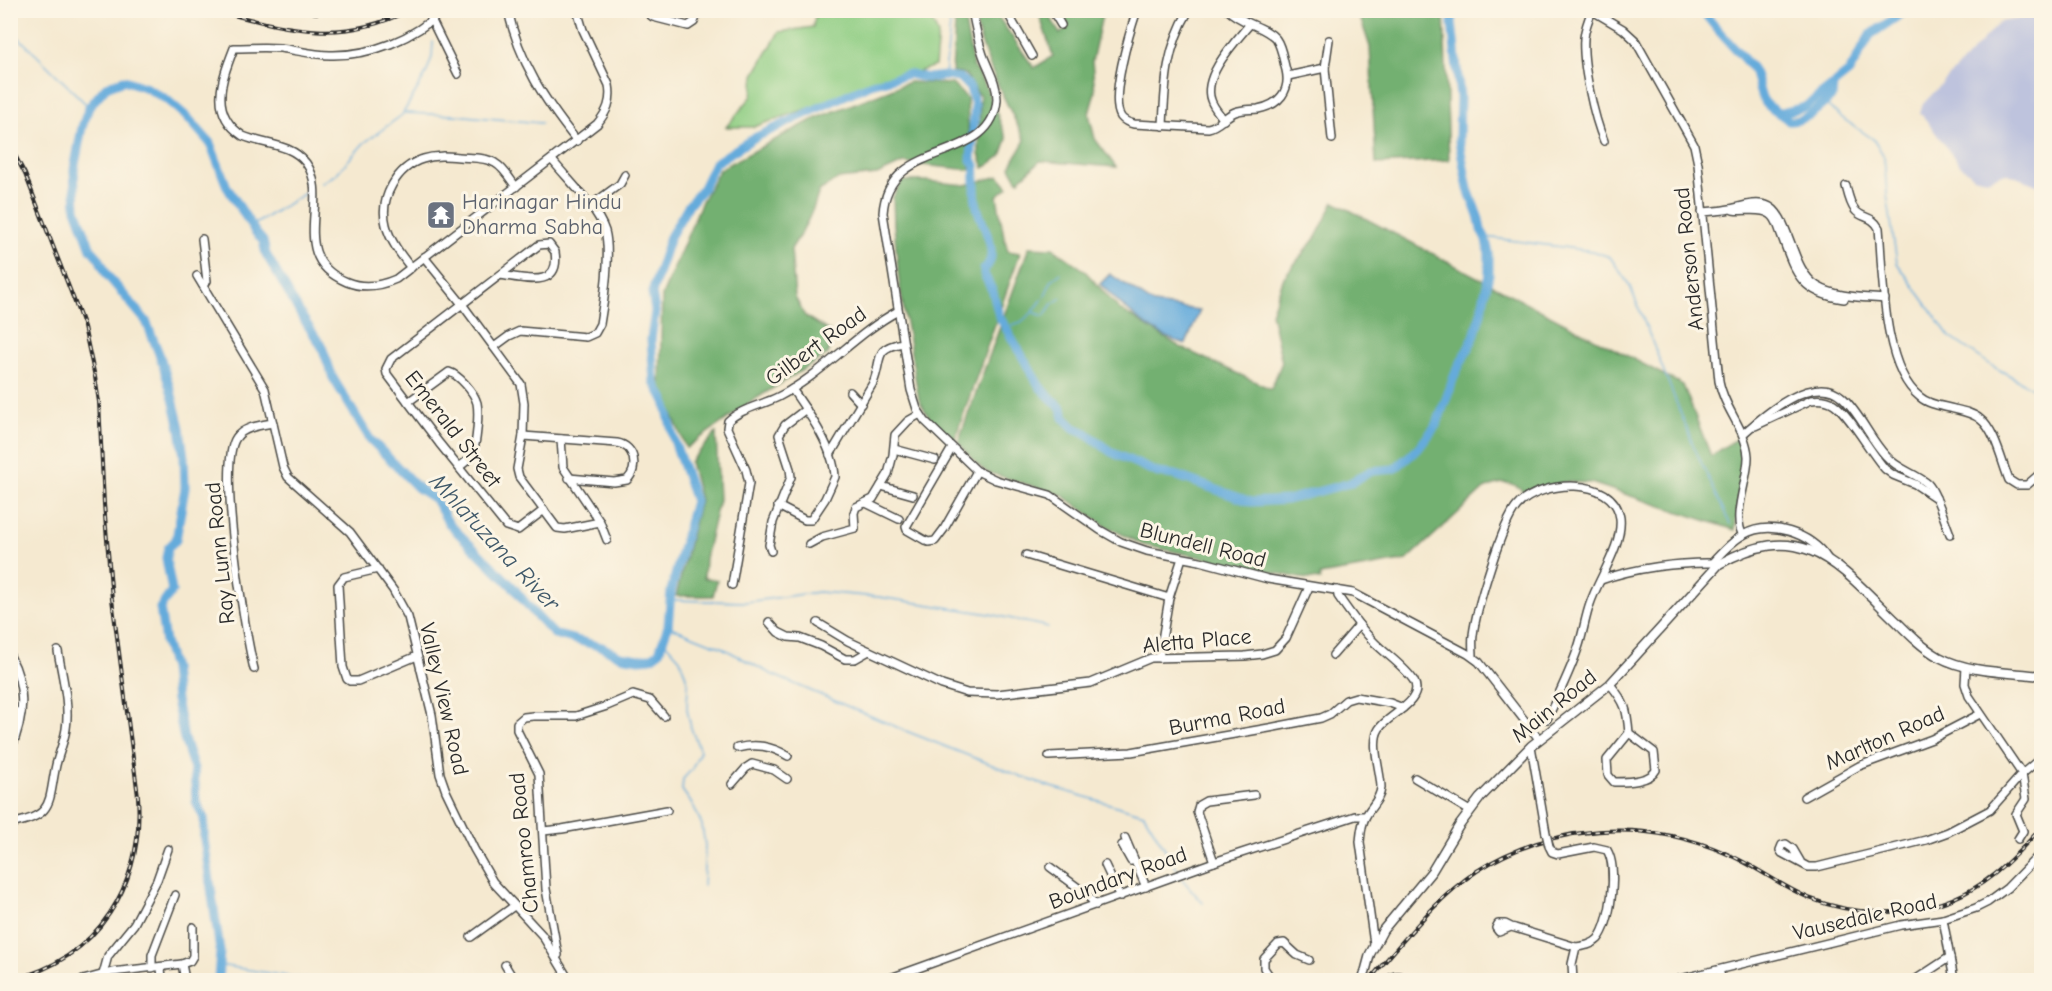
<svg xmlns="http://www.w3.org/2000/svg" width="2052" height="991" font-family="'Comic Neue',sans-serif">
  <rect width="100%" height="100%" fill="#fcf5e5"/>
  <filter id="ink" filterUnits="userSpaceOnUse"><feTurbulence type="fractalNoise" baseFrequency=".0167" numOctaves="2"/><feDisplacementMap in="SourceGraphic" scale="12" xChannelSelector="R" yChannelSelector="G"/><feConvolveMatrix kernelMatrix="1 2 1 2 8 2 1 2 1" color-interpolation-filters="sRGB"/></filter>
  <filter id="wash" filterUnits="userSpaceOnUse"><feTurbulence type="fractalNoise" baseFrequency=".008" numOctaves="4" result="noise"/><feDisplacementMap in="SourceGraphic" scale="24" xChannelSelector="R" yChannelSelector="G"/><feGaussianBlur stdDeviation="1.35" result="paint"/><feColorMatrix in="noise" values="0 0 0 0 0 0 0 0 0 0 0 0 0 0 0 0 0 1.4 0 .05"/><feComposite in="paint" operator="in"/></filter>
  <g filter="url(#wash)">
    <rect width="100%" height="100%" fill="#f5e9d0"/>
    <path fill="#bec3dd" d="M2041 15V189L2039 186 2006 173 1986 180 1974 177 1959 164 1920 112 1923 104 2000 22Z"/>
    <path fill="#8fcd83" stroke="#5d7c57" stroke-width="1.5" d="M816 11H927L938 34 935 66 753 127H726L752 96 754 75 779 32 813 27Z"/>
    <g fill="#73b071" stroke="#4f6e4e" stroke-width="1.5">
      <path d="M948 11H963L973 66 986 87 1007 139 1001 156 984 168 979 154 980 97 965 74 952 72 955 25Z"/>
      <path d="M973 11H994L1034 68 1053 56 1038 11H1047L1060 34 1069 26 1062 11H1103L1092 61 1095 92 1089 114 1095 139 1116 167 1040 161 1018 181 1010 167 1025 140C1004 98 982 57 973 11Z"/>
      <path d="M1358 11H1444L1449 160 1376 164 1370 47Z"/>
      <path d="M909 82 952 84 967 98 970 170 903 163 877 175 838 179 819 191C813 213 804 230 791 249L795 297 805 316 830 332 828 354 757 398 686 448 660 384 662 296 702 201 720 169 812 120Z"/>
      <path d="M999 176 1008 187 997 196 1004 237 1008 251 1020 253 954 441 929 417 919 400 899 281 894 225 893 197 902 181H925L966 185Z"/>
      <path d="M1334 202 1683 385 1711 456 1737 438 1743 451V463L1735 530 1591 483 1565 482 1525 493C1512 479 1501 482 1484 489L1407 560 1320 575V580L1300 578 1143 545 1106 526 1062 495 987 472 979 466 958 442 1029 247 1053 248 1084 270 1119 309 1180 347 1271 389 1282 362 1271 313 1284 277 1316 237Z"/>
      <path d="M716 433 719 500 705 558 704 578 717 580 713 596H676L700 500 690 462Z"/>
    </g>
    <path fill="#65abdb" stroke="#486b83" stroke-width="1.5" d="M1110 274 1154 304 1200 310 1186 344C1152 336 1124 308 1100 284Z"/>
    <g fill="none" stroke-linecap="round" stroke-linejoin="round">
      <g stroke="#65abdb" stroke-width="1.5">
        <path d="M943 10 950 24 945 76"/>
        <path d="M10 29 89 107"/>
        <path d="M1824 103 1845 120 1873 139 1884 157 1887 194 1897 263 1950 337 1994 367 2042 393"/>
        <path d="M405 113 455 115 541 123"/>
        <path d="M322 183 336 174 364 143 402 115 426 74 432 57 433 42"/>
        <path d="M252 226 307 192"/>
        <path d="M1485 237 1592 251 1610 257 1630 286 1694 447 1730 524"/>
        <path d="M1033 312 1044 297 1052 280 1061 273"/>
        <path d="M1006 327 1021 322 1033 312 1044 316 1052 304 1061 298"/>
        <path d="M670 600 746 602 818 592 879 597 990 614 1048 627"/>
        <path d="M668 626 721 647 771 674 906 731 1038 783 1144 814 1177 869"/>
        <path d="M663 640 680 659 688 683 687 709 691 728 700 751 692 769 683 779 682 790 694 807 702 825 705 846 703 886"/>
        <path d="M1182 879 1203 903"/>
        <path d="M219 965 312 980"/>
      </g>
      <g stroke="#65abdb" stroke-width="9">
        <path d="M1702 10C1717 31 1735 48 1751 67 1759 76 1757 91 1764 101 1771 111 1781 113 1789 121 1806 122 1820 107 1832 96L1833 85 1849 72 1870 35 1907 10"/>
        <path d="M1781 113 1805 107 1833 85"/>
        <path d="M218 980 220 951 204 839V818L196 802 194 769 184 739 176 700 173 668 165 642 160 608 172 591 166 558 168 548 176 540 185 488 184 457 180 428 172 395 160 356 146 321 107 275 99 258 91 249 76 209 74 170 82 127 89 107 106 87 124 80 147 88 166 99 188 118 210 143 227 187 256 233 263 241 266 254 301 315 322 347 333 378 370 439 418 488 435 499 449 524 513 587 534 613 554 634 602 647 620 656 639 659 651 658 659 652 668 626 671 591 695 501 674 440 665 401 654 382 651 339 655 311 652 293 670 237 688 206 703 188 715 163 752 139 844 96 871 84 909 74 927 78 945 76 960 78 970 88 975 105 971 160 975 165C975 179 974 194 977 207 981 224 1002 255 984 269V274L993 292 999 316 1040 387 1062 409 1064 418 1074 428 1086 433 1111 452 1158 473 1175 475 1251 502 1287 500 1350 483 1371 471 1394 469 1418 449 1437 424 1455 374 1474 337 1481 313 1489 274V253L1485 237 1481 230 1479 219 1468 189 1459 141 1460 97 1452 22 1454 10"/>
      </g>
    </g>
  </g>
  <g filter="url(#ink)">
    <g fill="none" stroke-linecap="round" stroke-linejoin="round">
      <g stroke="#494844" stroke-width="10">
        <g id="minor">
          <path d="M315 10H336"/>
          <path d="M443 10C414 39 370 56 330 55 313 55 296 50 280 48 264 47 249 48 234 48 222 79 208 113 243 136 264 145 291 143 306 163 332 199 286 257 347 282 364 289 380 286 396 279L597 124C607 112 612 101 609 85L583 30 577 10"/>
          <path d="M508 10C519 62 545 101 577 141"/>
          <path d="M972 10C975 26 978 41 983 55 988 69 997 83 997 99 993 167 888 136 883 213L911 390 917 409 925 421 977 471 996 480 1050 495 1100 530 1121 542 1147 551 1200 561 1268 579 1353 593 1468 654 1479 662 1539 739"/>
          <path d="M1006 10 1032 56"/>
          <path d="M1052 10 1061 25"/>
          <path d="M1137 10C1130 31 1109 99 1121 117 1125 122 1129 123 1134 124L1208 128C1219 126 1225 116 1235 112 1243 109 1251 110 1258 109 1279 105 1291 91 1286 70 1283 60 1282 47 1276 39 1265 26 1242 24 1228 10"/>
          <path d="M1591 10 1623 29 1635 40 1694 145 1698 164 1719 381C1724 409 1746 429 1748 456 1749 477 1731 517 1743 535"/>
          <path d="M645 11 653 17 688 26 694 22 699 10"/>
          <path d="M1592 11C1588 20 1585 29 1584 38 1582 64 1594 118 1604 141"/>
          <path d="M432 21 458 74"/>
          <path d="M1329 40 1325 68 1332 139"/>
          <path d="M1288 76 1325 68"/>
          <path d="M1224 120C1219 113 1213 107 1211 100 1202 76 1235 42 1249 25"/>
          <path d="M1163 126C1165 82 1166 49 1189 10"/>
          <path d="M1846 186C1848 194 1850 204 1855 210 1862 219 1872 215 1879 228 1883 273 1882 368 1920 397 1929 405 1943 406 1954 409 1963 411 1973 413 1980 419 1995 430 2002 463 2009 480L2017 485H2027L2042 472"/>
          <path d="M590 206 620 184 625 175"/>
          <path d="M1733 210C1744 212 1761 207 1770 214 1777 218 1778 227 1781 234 1795 272 1800 293 1844 299"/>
          <path d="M1702 212C1711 211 1721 211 1730 209 1741 207 1754 201 1766 205 1790 212 1790 270 1817 286 1837 298 1863 297 1885 299"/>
          <path d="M202 239 207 281 203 285"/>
          <path d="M424 257 462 304 521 384 524 403 523 436 517 469 519 477 557 528 565 529 600 522"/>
          <path d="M411 268C401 255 390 241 386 225 379 198 397 167 423 159 435 155 447 156 459 157 470 158 486 157 495 163 504 168 510 179 516 187"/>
          <path d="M500 275C523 278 561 290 555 252L549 244 539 245 391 359 386 369 387 374 439 443 506 526 518 530 544 510"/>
          <path d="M197 276 265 389 283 467 288 477 350 532 393 590 408 617 432 715 440 774 446 791 474 849 493 882 542 935 569 980"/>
          <path d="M494 347 509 336 520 331 586 337 595 333 600 324C604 302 611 252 605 231 597 207 568 180 552 160"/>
          <path d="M850 392 861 404"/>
          <path d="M408 402 449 372C459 375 474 392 477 403 479 413 477 444 472 454 470 460 464 463 459 467"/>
          <path d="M1755 426 1811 400C1819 399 1827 399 1834 404 1850 415 1870 452 1885 469L1893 475 1915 484 1936 498"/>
          <path d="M1743 434C1764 415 1814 371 1842 397 1860 413 1869 438 1886 456 1897 469 1915 473 1928 484 1936 492 1945 522 1950 534"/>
          <path d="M523 436 617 443C635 446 639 468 627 480L614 482 569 478"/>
          <path d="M561 439 563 467 600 522 607 540"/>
          <path d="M952 448 906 527 907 530 928 542 935 541 944 529 977 471"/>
          <path d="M894 449 935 460"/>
          <path d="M830 455 873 383C883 360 872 348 903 343"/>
          <path d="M881 486 913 495"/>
          <path d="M866 503 899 519"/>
          <path d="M778 506 805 520H811L825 499 835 477C834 448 808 412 792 389"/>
          <path d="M809 544 822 537 855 528 854 513 856 507 873 499 888 474 893 455 895 435 908 421 920 414"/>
          <path d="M771 551 769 545 773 522 791 477 790 469 779 435 785 425 806 409"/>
          <path d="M1026 555 1169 598"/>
          <path d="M1712 563C1721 553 1731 542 1743 535 1770 519 1812 534 1827 558"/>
          <path d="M378 569 344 577 338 585 343 667 347 679 350 681H358L417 656"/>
          <path d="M1601 580C1634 568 1680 562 1716 563"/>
          <path d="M732 585 749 483 746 470 727 428 728 421C740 409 762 405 778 397 822 375 855 334 898 311"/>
          <path d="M1337 590 1338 596C1349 612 1361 629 1375 643 1387 655 1405 667 1414 681 1425 702 1387 715 1379 729 1370 743 1381 772 1381 788 1380 800 1371 806 1366 816 1361 824 1361 833 1360 842L1374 944"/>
          <path d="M769 622 778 632 788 637 800 638 821 646 845 659H855L869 651"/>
          <path d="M818 623 848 641 942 685 967 693 997 694 1091 683 1151 658 1245 656 1262 654 1275 650 1286 638 1309 587"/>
          <path d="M1333 655 1359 625"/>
          <path d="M10 656C27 687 24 720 10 751"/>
          <path d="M1473 657C1473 650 1472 642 1473 635 1476 610 1502 523 1517 506 1540 480 1614 475 1620 518 1623 545 1598 579 1590 604 1585 618 1583 634 1578 648 1570 672 1558 696 1547 719"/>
          <path d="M1159 658 1169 598 1182 558"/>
          <path d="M1966 667 1965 684 1969 696 2022 774 2026 799 2016 814 2023 831 2018 839"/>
          <path d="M254 669C245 632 217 466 236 438 243 427 261 425 273 423"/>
          <path d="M1610 684C1626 704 1627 709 1629 733L1607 760 1608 775 1614 782C1626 782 1650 782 1656 770L1654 752 1629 733"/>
          <path d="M10 710 21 713"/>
          <path d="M1531 746 1546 833"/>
          <path d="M737 748C756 743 771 746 788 756"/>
          <path d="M1049 756 1131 752 1269 728 1321 718 1330 714 1346 700 1356 697 1390 703 1403 708"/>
          <path d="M1415 778 1470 811"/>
          <path d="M732 784 746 768 752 764 774 770 787 779"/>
          <path d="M1804 797 1859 766 1932 739 1980 714"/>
          <path d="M10 824C55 816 48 802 56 765 59 753 64 742 66 729 70 704 62 676 58 651"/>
          <path d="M543 831 562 829 667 810"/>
          <path d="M1125 838 1146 887"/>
          <path d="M1122 845 1131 861"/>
          <path d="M1549 846 1552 852 1558 854 1594 847 1607 850C1618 868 1611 923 1598 939 1592 945 1584 946 1576 947L1572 964 1573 980"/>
          <path d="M1800 861 1793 849 1786 844 1782 845 1780 850 1782 853 1808 867H1817L1926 840 1948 832 1990 810 2022 774 2042 757"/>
          <path d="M1214 862 1197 812 1199 805 1206 801 1254 795"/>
          <path d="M1105 865 1120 897"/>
          <path d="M1050 867 1084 892 1096 905"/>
          <path d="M1943 919 1954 980"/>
          <path d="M1511 927 1505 924H1498L1496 928 1499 932 1511 927 1515 928 1576 947"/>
          <path d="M471 937 514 906"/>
          <path d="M558 955 546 889 539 774 517 730V723L524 717 533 716H576L607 706 633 695 650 700 664 716"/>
          <path d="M182 964 185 980"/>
          <path d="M505 965 514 980"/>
          <path d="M161 967 162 980"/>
          <path d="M152 968V955L175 895"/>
          <path d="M1719 970 1722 980"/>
          <path d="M83 980 112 972 182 964 190 961 193 956V927"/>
          <path d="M106 980 103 974 108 956 134 924 157 880 168 849"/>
          <path d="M553 980 567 978"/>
          <path d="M885 980 1214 862 1355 816H1365"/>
          <path d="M1272 980 1264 968V959L1278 944 1284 943 1297 955 1309 960"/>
          <path d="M1388 980C1394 975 1401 975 1408 980"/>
          <path d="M1676 980 1901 925 1943 919 1976 908 1988 902 2007 888 2042 852"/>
          <path d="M1915 980 1950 957"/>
        </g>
      </g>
      <g stroke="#494844" stroke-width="11">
        <path id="major" d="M1363 980 1370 954 1383 930 1432 871 1459 826 1480 798 1531 746 1610 684 1719 564C1804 516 1839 566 1897 622 1910 635 1923 648 1939 657 1969 673 2008 672 2042 676"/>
      </g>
      <use href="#minor" stroke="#fff" stroke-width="7"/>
      <use href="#major" stroke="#fff" stroke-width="8"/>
      <g stroke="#2b2b2b" stroke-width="4">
        <g id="rail">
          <path d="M214 10C284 28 340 46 409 10"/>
          <path d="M10 146 25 174 74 300 84 327 95 377 99 402 104 504 112 599 138 796C144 884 99 959 11 980"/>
          <path d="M1369 980C1402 943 1435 899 1477 871 1551 824 1645 818 1725 853 1754 865 1779 885 1809 898 1869 922 1942 916 1993 875 2011 861 2026 844 2042 827"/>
        </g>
      </g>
      <use href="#rail" stroke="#fcf5e5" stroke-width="1.5" stroke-dasharray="4.5" stroke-linecap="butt"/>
      <g stroke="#494844" stroke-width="10" stroke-linecap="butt">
        <path id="minor-bridge" d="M1546 833 1549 846"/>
      </g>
      <use href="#minor-bridge" stroke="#fff" stroke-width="7"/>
    </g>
  </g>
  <defs>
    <g id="temple-square" transform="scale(1.5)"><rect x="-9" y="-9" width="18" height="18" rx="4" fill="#6b7280" stroke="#fcf5e5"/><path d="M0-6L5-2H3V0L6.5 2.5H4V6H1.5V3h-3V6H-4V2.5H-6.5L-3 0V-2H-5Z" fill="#fff"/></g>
  </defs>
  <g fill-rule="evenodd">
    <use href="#temple-square" x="441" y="215"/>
  </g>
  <g text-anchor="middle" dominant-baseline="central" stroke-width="6" stroke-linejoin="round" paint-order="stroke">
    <g font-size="22" fill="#5b616d" stroke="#fcf5e5" text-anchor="start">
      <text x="462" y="202">Harinagar Hindu<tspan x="462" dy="25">Dharma Sabha</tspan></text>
    </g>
    <g font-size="22" fill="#2b2b2b" stroke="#fcf5e5">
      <text transform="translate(1689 259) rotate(-96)">Anderson Road</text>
      <text transform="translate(816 346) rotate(-36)">Gilbert Road</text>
      <text transform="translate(453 429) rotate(52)">Emerald Street</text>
      <text transform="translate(1203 545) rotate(14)">Blundell Road</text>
      <text transform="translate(220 553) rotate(-96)">Ray Lunn Road</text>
      <text transform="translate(1197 641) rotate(-5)">Aletta Place</text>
      <text transform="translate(444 699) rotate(77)">Valley View Road</text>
      <text transform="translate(1554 706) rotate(-39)">Main Road</text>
      <text transform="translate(1227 717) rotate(-11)">Burma Road</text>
      <text transform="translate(1885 738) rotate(-24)">Marlton Road</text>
      <text transform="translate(524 843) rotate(-96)">Chamroo Road</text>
      <text transform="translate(1118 878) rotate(-20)">Boundary Road</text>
      <text transform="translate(1865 917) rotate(-13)">Vausedale Road</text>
    </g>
    <g font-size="24" font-style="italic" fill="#3f5869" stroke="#fcf5e5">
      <text transform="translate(495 542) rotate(47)">Mhlatuzana River</text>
    </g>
  </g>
  <rect width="2052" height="991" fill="none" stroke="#fcf5e5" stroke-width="36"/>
</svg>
